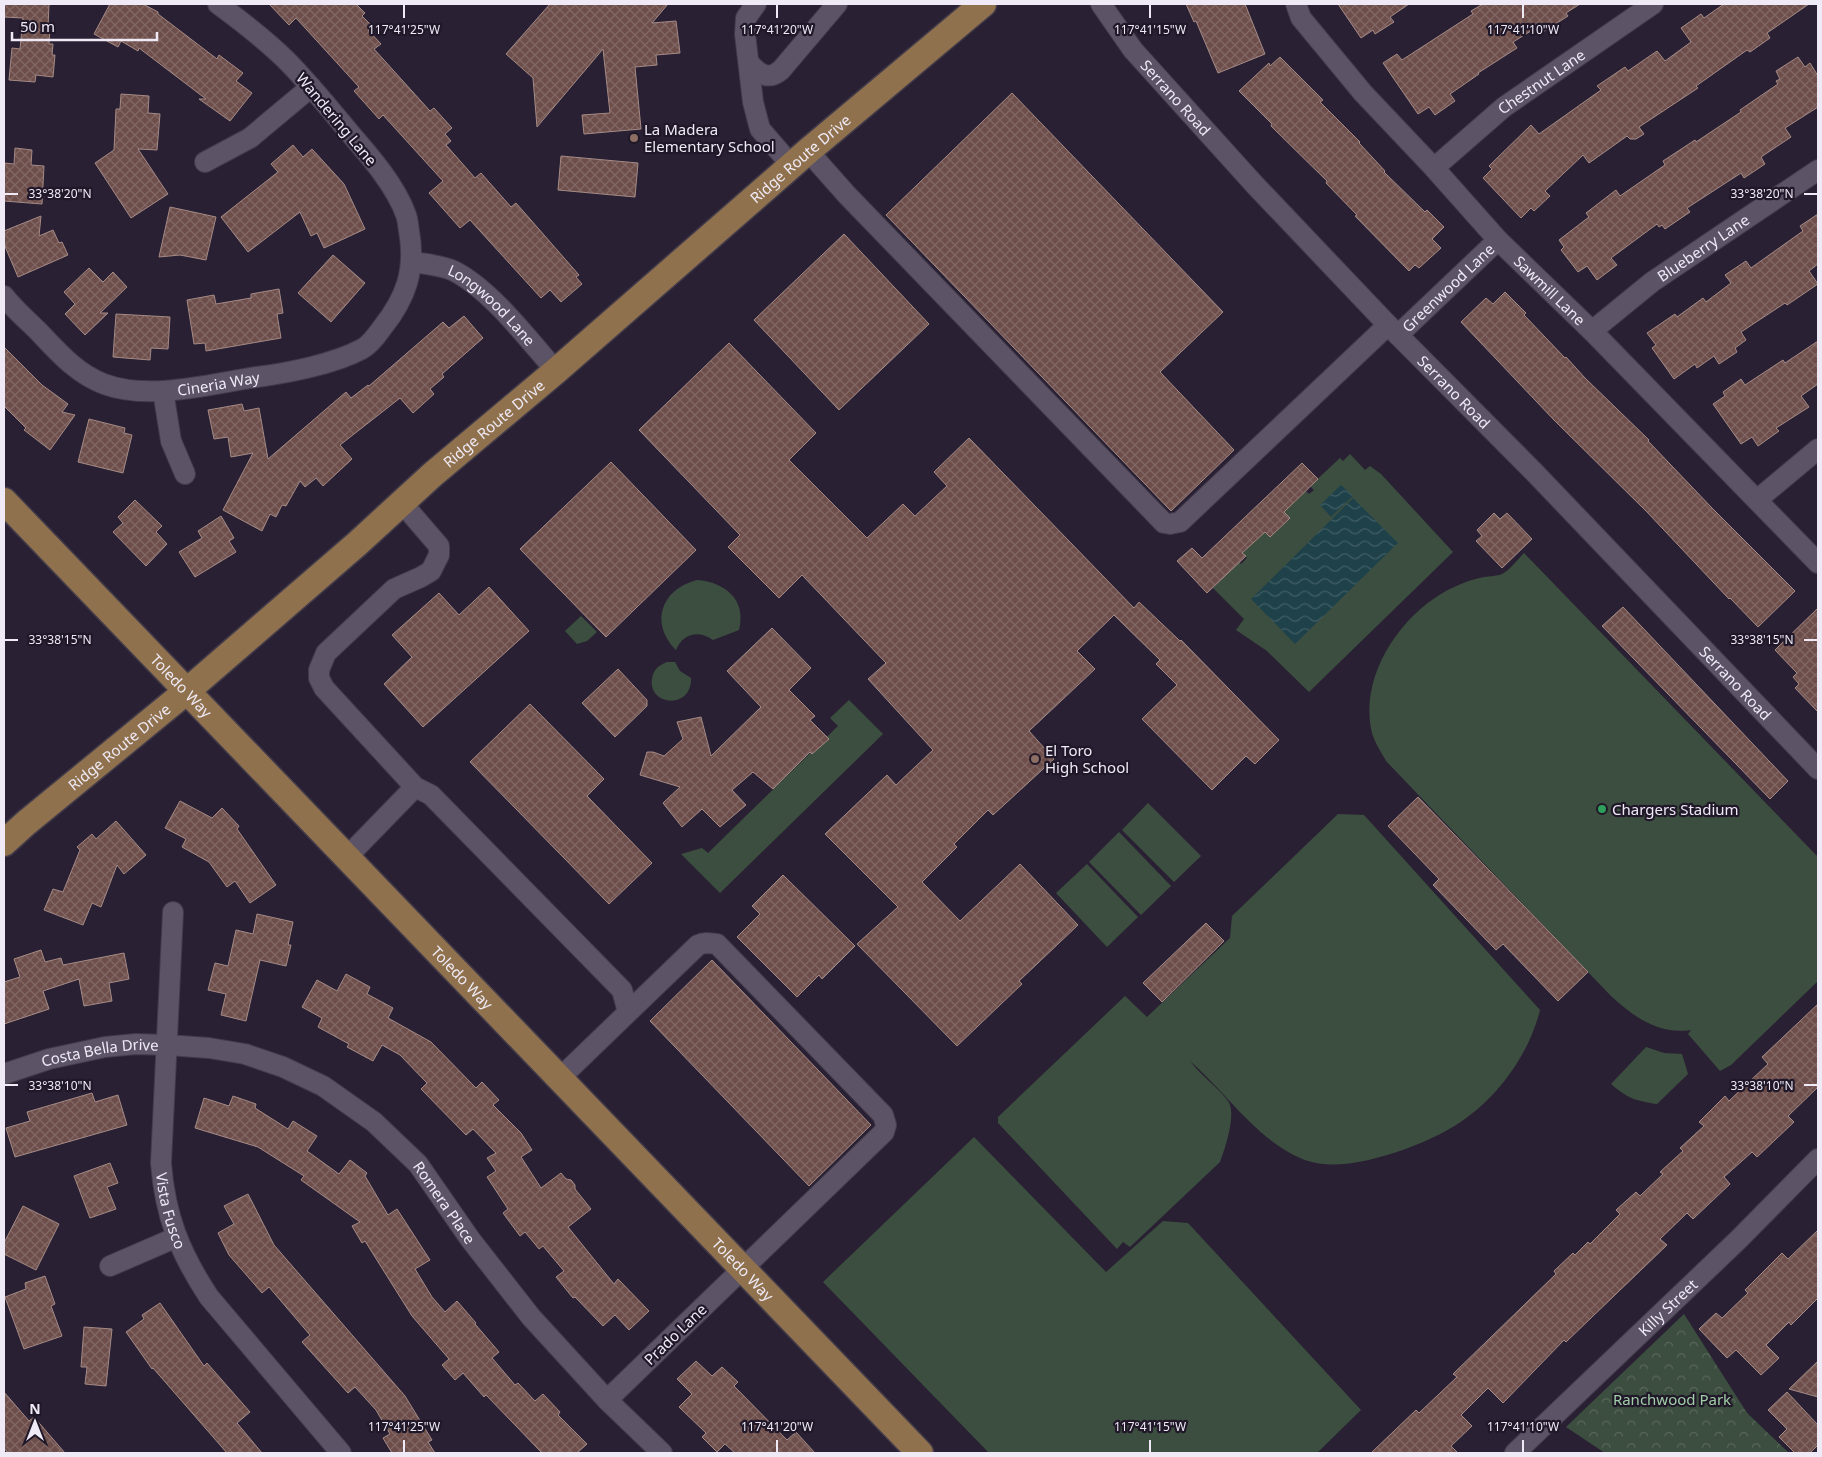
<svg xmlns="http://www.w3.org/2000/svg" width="1822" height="1457" font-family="'Noto Sans',sans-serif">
  <defs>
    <pattern id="park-crowns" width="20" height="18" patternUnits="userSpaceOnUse" patternTransform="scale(1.25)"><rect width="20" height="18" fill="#3c4e3f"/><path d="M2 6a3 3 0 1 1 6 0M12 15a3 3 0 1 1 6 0" fill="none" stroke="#58685b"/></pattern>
    <pattern id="water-waves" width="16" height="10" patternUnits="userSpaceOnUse" patternTransform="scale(1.25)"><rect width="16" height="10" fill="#1f424a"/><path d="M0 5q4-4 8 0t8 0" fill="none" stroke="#405d65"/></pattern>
    <pattern id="building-cross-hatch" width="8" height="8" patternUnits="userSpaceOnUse" patternTransform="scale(1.25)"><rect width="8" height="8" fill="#6d4e4a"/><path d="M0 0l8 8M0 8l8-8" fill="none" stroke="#826865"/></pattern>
  </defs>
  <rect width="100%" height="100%" fill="#292133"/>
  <g fill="#3c4e3f">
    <path d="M1350 454 1365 470 1370 466 1381 474 1453 552 1309 692 1267 651 1236 630 1244 619 1213 588 1222 579 1219 575 1236 559 1241 564 1247 558 1242 553 1265 532 1270 537 1289 518 1284 512 1306 491 1309 494 1314 490 1310 486 1340 458 1343 461Z"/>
    <path d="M1524 553 1818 857V981L1731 1065 1720 1071 1688 1034 1691 1030C1659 1035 1634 1017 1611 996L1386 761C1381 752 1375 743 1372 733 1359 680 1396 621 1441 594 1454 586 1469 580 1484 577 1489 576 1498 576 1502 574 1510 570 1518 559 1524 553Z"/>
    <path d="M697 580C725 582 747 600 739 630L713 640C699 630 683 633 676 650 649 622 662 589 697 580Z"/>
    <path d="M581 616 597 632 587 641 577 644 565 631Z"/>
    <path d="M667 662H675L680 671 691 678C692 710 648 706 652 679 653 670 659 665 667 662Z"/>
    <path d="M849 700 883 734 720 893 681 854 702 848 708 853 838 726 830 718Z"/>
    <path d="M1148 803 1201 856 1174 882 1122 830Z"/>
    <path d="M1338 814 1364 815 1540 1010C1529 1055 1496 1100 1456 1125 1435 1138 1411 1148 1387 1155 1363 1162 1333 1169 1308 1161 1260 1145 1227 1093 1190 1061 1200 1075 1217 1086 1228 1101 1237 1113 1225 1149 1220 1162L1130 1247 1123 1242 1117 1249 998 1123V1117L1125 996 1147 1017 1230 938 1232 916Z"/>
    <path d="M1119 832 1171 886 1141 915 1089 862Z"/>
    <path d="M1087 864 1138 917 1107 947 1056 893Z"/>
    <path d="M1646 1047 1664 1053 1682 1054 1688 1074 1657 1104C1636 1101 1627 1098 1611 1084Z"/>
    <path d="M974 1137 1106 1272 1163 1221 1188 1223 1361 1410 1317 1453H989L823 1282Z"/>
  </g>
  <path fill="url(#park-crowns)" d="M1684 1314 1747 1413 1789 1453H1605L1566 1427Z"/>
  <g fill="url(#water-waves)">
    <path d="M1341 485 1353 496 1331 517 1320 505Z"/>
    <path d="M1353 498 1398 543 1295 644 1251 599Z"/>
  </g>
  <g fill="url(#building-cross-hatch)" stroke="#a58a86">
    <path d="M4 4H49L48 28H50L49 44H53L52 55H55L53 77 36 75 35 82 9 80 12 48 20 49 23 18 4 17Z"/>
    <path d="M110 4H143L158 12V14L217 59 219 55 243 73 236 81 252 93 230 121 199 99H206L139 48 138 51 121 41 118 47 94 34Z"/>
    <path d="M269 4H356L365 13 362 16 372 26 368 30 381 44 374 49 430 111 434 108 452 128 445 134 451 141 446 145 475 178 481 173 511 207 516 203 579 275 576 277 582 284 561 302 550 290 541 298 470 220 460 228 429 193 443 181 383 115 379 119 354 91 359 87 296 18 289 25Z"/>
    <path d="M550 4H668L652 23 676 21 680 53 656 55 657 65 635 67 641 129 584 134 582 115 610 113 603 49 537 127 533 78 506 54Z"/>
    <path d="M1186 4H1245L1265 54 1218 73 1196 21 1194 22Z"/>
    <path d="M1338 4H1409L1390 17 1394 22 1375 34 1373 30 1361 38Z"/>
    <path d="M1483 4H1580L1566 13 1568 16 1543 32 1539 26 1513 42 1517 48 1478 73 1479 74 1450 94 1455 101 1435 115 1429 107 1418 114 1383 63 1397 54 1402 60 1473 14 1471 11Z"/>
    <path d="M1724 4H1809L1767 33 1770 38 1750 52 1747 50 1696 86 1698 88 1639 127 1644 134 1636 139H1630L1627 136 1589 163 1583 155 1545 191 1550 196 1534 211 1531 208 1521 218 1483 178 1492 169 1489 166 1531 125 1539 134 1601 90 1597 86 1625 67 1628 71 1657 51 1665 61 1691 42 1681 28 1701 14 1704 18Z"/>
    <path d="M1280 57 1323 100 1320 102 1360 142 1359 143 1385 171 1384 172 1425 212 1427 210 1444 227 1432 239 1441 248 1419 268 1415 265 1409 271 1355 216 1357 215 1326 183 1327 181 1271 126 1272 124 1239 91 1269 63 1270 66Z"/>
    <path d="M1798 57 1805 67 1810 63 1818 76V107L1785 128 1791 137 1761 157 1765 164 1744 178 1741 173 1687 208 1690 212 1665 229 1662 225 1659 227 1657 224 1611 258 1617 265 1597 280 1587 266 1578 272 1561 250 1564 247 1559 240 1589 217 1586 213 1616 190 1620 196 1665 165 1663 161 1695 140 1696 142 1741 112 1740 110 1778 84 1776 81 1780 79 1776 71Z"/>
    <path d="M1012 93 1223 312 1160 372 1234 450 1171 511 886 215Z"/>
    <path d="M121 94 149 96 148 113 160 114 157 150 138 149 168 194 131 218 95 163 114 150 116 109H120Z"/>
    <path d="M293 145 303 157 312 149 344 184 365 229 324 248 317 233 311 236 300 212 248 252 221 217 278 172 271 164Z"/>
    <path d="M15 148 32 150 31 165 44 166 42 204 4 201V163L14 164Z"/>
    <path d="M561 156 638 163 635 197 558 190Z"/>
    <path d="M170 207 216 217 206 260 180 255 159 257Z"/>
    <path d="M1818 214V264L1809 271 1818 284 1787 305 1785 303 1741 332 1746 340 1735 348 1737 352 1719 364 1714 356 1697 368 1695 364 1674 379 1652 348 1656 345 1647 333 1675 314 1677 317 1703 298 1706 302 1731 283 1725 275 1746 261 1751 268 1803 231 1800 226Z"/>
    <path d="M41 216 39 236 53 230 59 243 62 242 68 255 18 277 4 244V231Z"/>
    <path d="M844 234 929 324 839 410 754 320Z"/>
    <path d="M333 255 365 283 331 322 298 293Z"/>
    <path d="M89 268 103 282 113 272 127 287 100 313H108L85 335 65 314 75 304 64 292Z"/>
    <path d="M279 289 283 313 277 314 281 338 206 351 205 343 194 344 187 300 214 295 216 304 251 298V294Z"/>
    <path d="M1505 292 1526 313 1524 315 1565 358 1566 357 1585 378 1649 440 1648 441 1712 508 1795 591 1758 627 1730 598 1729 599 1647 512 1554 420 1461 322 1486 298 1493 304Z"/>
    <path d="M116 314 170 317 168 349 151 348 150 360 113 357Z"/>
    <path d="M464 316 483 338 442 374 444 377 430 389 434 394 413 413 400 398 340 445 352 459 323 486 316 478 305 487 300 481 286 506 282 505 276 517 270 514 262 531 223 510 253 453 231 457 228 437 214 439 208 410 242 404 244 411 259 408 268 459 346 392 351 398 368 385 369 386 443 322 449 328Z"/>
    <path d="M1818 341V384L1801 396 1809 407 1776 428 1779 431 1758 446 1752 437 1741 444 1713 404 1725 396 1723 392 1741 379 1745 385 1783 360 1785 363Z"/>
    <path d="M729 343 816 433 789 460 867 538 903 504 915 516 947 486 934 472 969 438 1134 608 1139 602 1180 641 1181 640 1279 740 1255 764 1246 756 1212 790 1142 719 1177 685 1156 664 1160 660 1114 615 1077 651 1095 669 1029 731 1054 759 993 815 988 810 954 844 957 847 922 882 960 921 1020 864 1078 925 1019 981 1022 984 957 1046 857 944 898 907 825 834 887 775 896 785 933 750 868 679 886 663 802 575 779 598 728 547 740 535 639 430Z"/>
    <path d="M4 347 42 385 68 404 62 412 75 415 50 450 24 430 26 428 4 406Z"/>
    <path d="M89 419 125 428 124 433 132 435 123 473 78 462Z"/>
    <path d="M611 462 696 550 606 637 520 549Z"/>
    <path d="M1302 463 1318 479 1284 512 1290 518 1270 537 1265 532 1242 553 1246 556 1207 593 1177 561 1192 548 1202 558Z"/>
    <path d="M135 500 162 526 156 532 167 544 146 566 113 532 123 523 118 517Z"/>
    <path d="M1494 513 1500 519 1507 513 1532 539 1502 568 1476 541 1482 536 1477 530Z"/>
    <path d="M221 516 234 538 229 541 236 552 195 577 179 552 202 538 198 531Z"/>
    <path d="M489 587 529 631 423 727 384 684 412 657 392 635 439 593 459 615Z"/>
    <path d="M1623 607 1788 781 1770 799 1602 626Z"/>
    <path d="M1818 608V712L1795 688 1799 684 1793 677 1797 673 1775 650Z"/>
    <path d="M772 628 811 668 789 690 815 716 810 720 829 739 812 754 810 752 773 789 753 772 732 790 746 805 720 827 702 809 682 827 663 803 680 787 640 775 647 752H653L664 756 683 739 677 722 701 717 711 756 761 707 727 671Z"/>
    <path d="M618 669 647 700V706L615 737 582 703Z"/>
    <path d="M530 704 604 779 587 796 652 863 609 904 470 762Z"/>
    <path d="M1418 797 1588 972 1558 1001 1503 944 1496 950 1433 885 1439 879 1388 826Z"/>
    <path d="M180 801 212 818 222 808 239 826 237 829 276 885 250 903 235 881 227 887 209 862 182 847 186 839 165 828Z"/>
    <path d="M116 821 146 855 124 874 117 865 101 907 92 903 83 925 44 910 53 889 63 892 80 850 77 847 92 834 96 839Z"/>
    <path d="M783 875 855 946 822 979 819 975 797 997 737 937 760 914 752 906Z"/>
    <path d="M257 914 293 922 288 945H291L286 966 260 960 246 1021 221 1015 226 994 208 990 215 963 228 966 236 930 253 934Z"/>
    <path d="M1206 923 1224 941 1162 1002 1143 983Z"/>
    <path d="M41 950 45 962 61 958 63 965 124 953 129 979 109 983 112 1001 84 1006 79 979 43 991 49 1009 4 1024V982L20 977 14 959Z"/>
    <path d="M712 960 871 1125 809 1186 650 1021Z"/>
    <path d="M346 974 370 987 367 994 393 1008 388 1018 431 1042 476 1088 482 1082 499 1100 493 1105 521 1133 532 1150 521 1157 541 1188 561 1173 566 1179 571 1180 575 1185V1189L591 1209 568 1227 614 1284 618 1279 649 1311 629 1330 615 1315 603 1326 575 1297 573 1298 556 1277 564 1271 543 1246 539 1249 525 1232 520 1236 503 1213 508 1209 487 1177 496 1171 487 1158 496 1153 473 1129 466 1135 421 1089 427 1083 400 1055 382 1045 373 1061 347 1047 349 1044 318 1027 322 1018 302 1007 317 980 337 991Z"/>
    <path d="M1818 1004V1087L1788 1116 1794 1122 1757 1157 1752 1152 1724 1177 1730 1184 1693 1219 1687 1213 1660 1239 1667 1245 1566 1342 1564 1340 1503 1403 1488 1388 1461 1415 1472 1426 1451 1446 1458 1453H1371L1416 1410 1419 1413 1457 1377 1453 1374 1556 1274 1554 1271 1573 1253 1575 1255 1588 1242 1590 1244 1620 1214 1616 1210 1636 1192 1640 1196 1663 1174 1660 1172 1683 1151 1680 1148 1704 1126 1699 1122 1725 1096 1729 1101 1768 1064 1762 1057Z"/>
    <path d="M92 1093 95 1102 118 1095 127 1125 15 1157 6 1128 30 1121 27 1112Z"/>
    <path d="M233 1096 256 1104 255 1108 288 1129 293 1121 317 1136 307 1151 339 1174 350 1160 367 1173 365 1176 388 1215 397 1209 430 1260 415 1269 432 1297 445 1312 457 1301 476 1323 475 1324 499 1352 492 1358 515 1385 518 1383 535 1401 543 1394 560 1412 558 1415 587 1444 577 1453H542L486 1395 484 1397 463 1373 455 1380 442 1365 449 1359 412 1316 365 1241 362 1243 352 1226 360 1222 301 1180 304 1176 258 1147 195 1128 204 1098 229 1106Z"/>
    <path d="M110 1163 118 1183 107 1187 116 1209 90 1218 74 1176Z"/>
    <path d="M248 1194 274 1245 405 1396 432 1440 428 1442 435 1453H392L383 1438 390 1434 376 1410 355 1387 348 1393 302 1342 310 1335 269 1287 262 1293 229 1255 218 1233 234 1224 224 1206Z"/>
    <path d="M23 1206 59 1224 36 1270 4 1254V1243Z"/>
    <path d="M1818 1230V1298L1791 1325 1789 1322 1766 1345 1779 1358 1761 1375 1736 1350 1727 1358 1699 1329 1716 1313 1722 1318 1748 1293 1745 1290 1782 1253 1788 1259Z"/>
    <path d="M45 1276 55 1304 51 1306 62 1336 24 1349 5 1297 26 1289 25 1283Z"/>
    <path d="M160 1303 204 1366 207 1363 250 1412 237 1423 262 1453H227L153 1368 152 1369 126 1332 144 1319 142 1315Z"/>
    <path d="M84 1327 112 1329 106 1386 85 1384 87 1367H81Z"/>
    <path d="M696 1361 712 1376 722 1367 738 1382 734 1386 787 1440 796 1432 815 1453H735L725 1444 717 1452 702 1437 706 1433 679 1407 692 1394 677 1379Z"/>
    <path d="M1818 1361V1397L1789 1389Z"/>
    <path d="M4 1392 29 1421 34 1417 65 1453H8L4 1448Z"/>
    <path d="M1787 1392 1818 1425V1445L1810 1453H1795L1779 1437 1787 1429 1768 1410Z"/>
  </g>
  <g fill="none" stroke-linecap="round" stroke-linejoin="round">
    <g stroke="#433b4a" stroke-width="22">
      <g id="minor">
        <path d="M756 4 746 18 745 34 753 102 760 129 792 166"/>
        <path id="s1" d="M1101 4 1133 50 1254 184 1388 325 1534 472 1818 769"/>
        <path id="s2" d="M1296 4 1301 18 1363 93 1434 168 1498 240 1592 331 1818 563"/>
        <path d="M749 63C759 74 768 81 781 70L837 4"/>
        <path d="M808 151 847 195 1164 523 1170 524 1180 522 1388 325"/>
        <path d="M205 162 250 138 311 87"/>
        <path id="s3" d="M1434 168 1504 107 1653 4"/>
        <path id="s4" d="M412 262C426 264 441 265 454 271 491 290 528 339 556 371"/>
        <path id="s5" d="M4 296C14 309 27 320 39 332 58 352 77 374 104 384 149 401 210 384 257 377 288 373 334 364 362 349 370 345 377 335 382 328 406 298 416 270 409 231 408 226 408 220 406 215 396 186 369 155 349 132 329 108 308 82 286 60 265 39 241 21 218 4"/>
        <path id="s6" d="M1592 331 1652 282 1818 170"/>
        <path id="s7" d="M1398 335 1498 240"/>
        <path d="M163 391 171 441 185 474"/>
        <path d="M1757 500 1818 449"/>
        <path d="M402 503 439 546V555L431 571 421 577 394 589 326 653 319 670V678L324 688 415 787 431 795 622 990 628 1012"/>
        <path d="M347 857 415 787"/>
        <path id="s8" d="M173 912 161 1163C165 1216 180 1253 209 1297L341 1453"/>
        <path id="s9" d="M4 1074 49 1059 105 1047 136 1044 167 1045 209 1048 245 1054 283 1067 323 1086 374 1122 418 1164 470 1239 531 1317 607 1400 662 1453"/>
        <path d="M560 1078 698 945C705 942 709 943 717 944L883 1115 886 1125 884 1132 607 1400"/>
        <path d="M110 1266 177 1237"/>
        <path id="s10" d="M1515 1453 1738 1240 1818 1159"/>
      </g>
    </g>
    <g stroke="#433b4a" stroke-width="29">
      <g id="major">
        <path id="s11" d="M4 501 920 1453"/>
        <path id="s12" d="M4 843 26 823 187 691 358 543 432 475 556 371 808 151 983 4"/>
      </g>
    </g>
    <use href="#minor" stroke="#5c5367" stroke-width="20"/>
    <use href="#major" stroke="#8f714d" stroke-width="26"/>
  </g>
  <path fill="none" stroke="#efeaf6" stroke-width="2" d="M404 5V18M777 5V18M1150 5V18M1523 5V18M5 194H18M1804 194H1817M5 640H18M1804 640H1817M5 1085H18M1804 1085H1817M404 1440V1452M777 1440V1452M1150 1440V1452M1523 1440V1452"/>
  <g fill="#8d6e63" stroke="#201829" stroke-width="2">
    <circle cx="634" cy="138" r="5"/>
    <circle cx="1035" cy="759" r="5"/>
  </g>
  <circle fill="#2e9e5b" stroke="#201829" stroke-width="2" cx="1602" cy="809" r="5"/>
  <g text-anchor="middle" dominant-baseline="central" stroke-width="4.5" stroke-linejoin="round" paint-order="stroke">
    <g font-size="15" fill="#efeaf6" stroke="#201829">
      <text stroke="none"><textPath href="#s3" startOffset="138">Chestnut Lane</textPath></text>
      <text stroke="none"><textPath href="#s1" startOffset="120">Serrano Road</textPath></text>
      <text transform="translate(337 119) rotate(50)">Wandering Lane</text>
      <text stroke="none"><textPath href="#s12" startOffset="1050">Ridge Route Drive</textPath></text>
      <text stroke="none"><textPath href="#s6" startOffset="139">Blueberry Lane</textPath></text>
      <text stroke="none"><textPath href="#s7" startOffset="69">Greenwood Lane</textPath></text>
      <text stroke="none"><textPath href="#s2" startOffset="384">Sawmill Lane</textPath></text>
      <text stroke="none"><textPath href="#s4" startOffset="94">Longwood Lane</textPath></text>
      <text stroke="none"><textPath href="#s5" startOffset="250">Cineria Way</textPath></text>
      <text stroke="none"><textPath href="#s1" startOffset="525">Serrano Road</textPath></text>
      <text stroke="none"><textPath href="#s12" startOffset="645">Ridge Route Drive</textPath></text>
      <text stroke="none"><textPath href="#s1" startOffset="930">Serrano Road</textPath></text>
      <text stroke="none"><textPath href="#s11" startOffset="256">Toledo Way</textPath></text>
      <text stroke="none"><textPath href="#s12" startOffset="150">Ridge Route Drive</textPath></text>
      <text stroke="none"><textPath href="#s11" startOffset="661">Toledo Way</textPath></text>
      <text stroke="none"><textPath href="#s9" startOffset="99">Costa Bella Drive</textPath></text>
      <text stroke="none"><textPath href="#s9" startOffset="500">Romera Place</textPath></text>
      <text stroke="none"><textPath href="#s8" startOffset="300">Vista Fusco</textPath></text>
      <text stroke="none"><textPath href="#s11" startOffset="1066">Toledo Way</textPath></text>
      <text stroke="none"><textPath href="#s10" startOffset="211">Killy Street</textPath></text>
      <text transform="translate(675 1334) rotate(-44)">Prado Lane</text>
    </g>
    <g font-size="15" fill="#efeaf6" stroke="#201829" text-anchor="start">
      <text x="644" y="129">La Madera<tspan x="644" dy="17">Elementary School</tspan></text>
      <text x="1045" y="750">El Toro<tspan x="1045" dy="17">High School</tspan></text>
      <text x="1612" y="809">Chargers Stadium</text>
    </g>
    <g font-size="15" fill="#a1cea7" stroke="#201829">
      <text x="1672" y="1399">Ranchwood Park</text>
    </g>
  </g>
  <g font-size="12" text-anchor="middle" fill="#efeaf6" stroke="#201829" stroke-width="4.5" stroke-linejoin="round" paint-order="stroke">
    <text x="404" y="34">117°41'25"W</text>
    <text x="777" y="34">117°41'20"W</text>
    <text x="1150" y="34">117°41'15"W</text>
    <text x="1523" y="34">117°41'10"W</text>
    <text x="60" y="198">33°38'20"N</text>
    <text x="1762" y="198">33°38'20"N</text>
    <text x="60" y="644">33°38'15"N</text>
    <text x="1762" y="644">33°38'15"N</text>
    <text x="60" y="1090">33°38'10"N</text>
    <text x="1762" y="1090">33°38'10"N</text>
    <text x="404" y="1431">117°41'25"W</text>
    <text x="777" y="1431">117°41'20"W</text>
    <text x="1150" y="1431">117°41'15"W</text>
    <text x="1523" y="1431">117°41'10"W</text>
  </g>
  <rect width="1822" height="1457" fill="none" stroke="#efeaf6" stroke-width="10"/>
  <g transform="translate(35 1422)" stroke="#201829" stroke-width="4" paint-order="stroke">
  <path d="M0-4L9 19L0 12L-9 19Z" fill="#efeaf6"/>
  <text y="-8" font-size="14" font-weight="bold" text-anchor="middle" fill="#efeaf6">N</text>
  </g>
  <path d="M12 32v8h145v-8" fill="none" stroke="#efeaf6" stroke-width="2.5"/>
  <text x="20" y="32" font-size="15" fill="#efeaf6" stroke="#201829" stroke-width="4" paint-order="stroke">50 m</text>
</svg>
